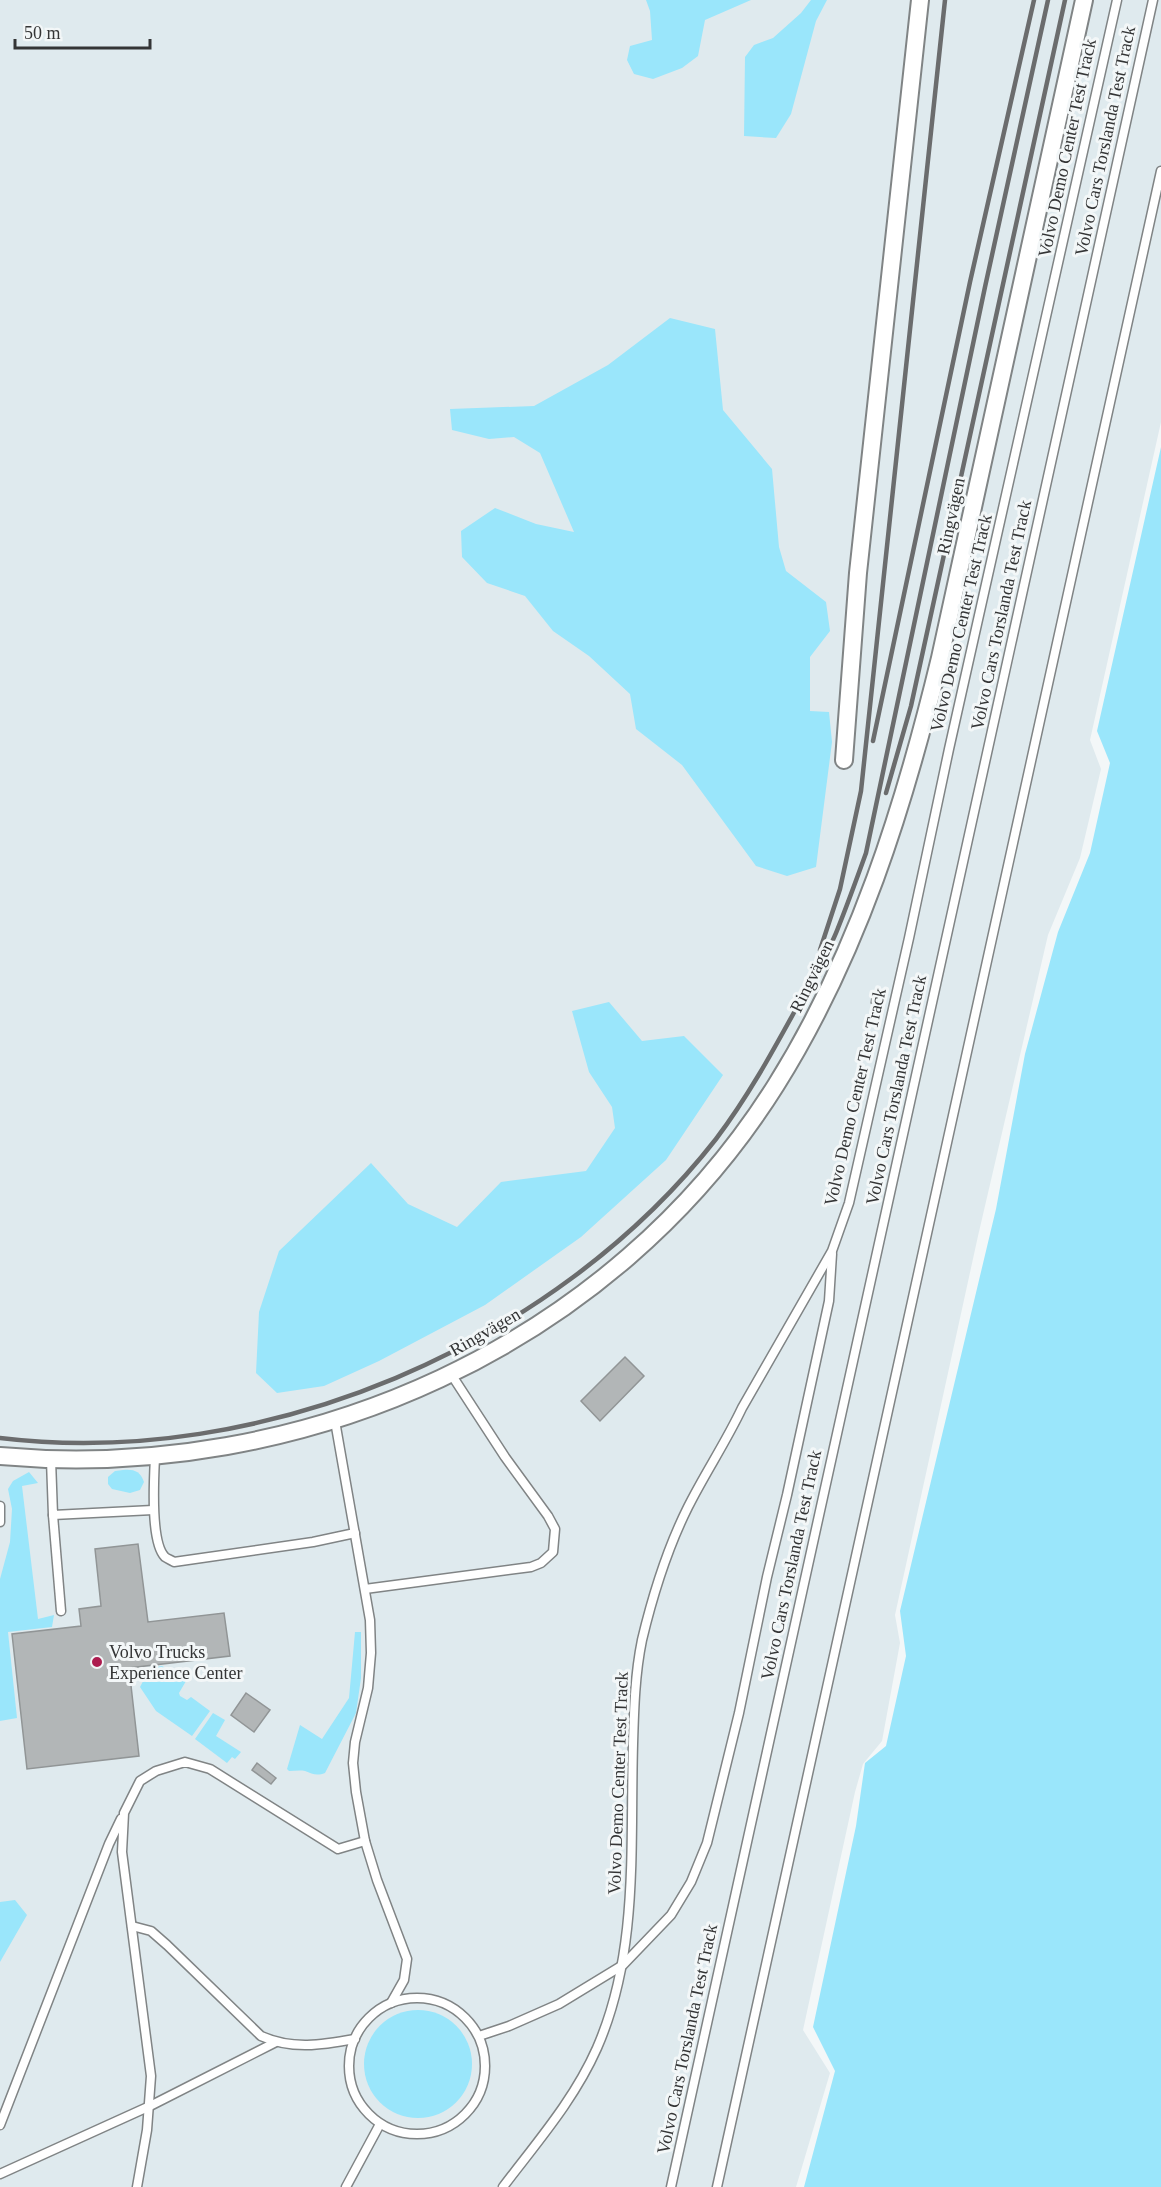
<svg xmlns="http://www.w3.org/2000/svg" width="1161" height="2187" font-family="'Times New Roman',serif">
  <rect width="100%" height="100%" fill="#f3f7f8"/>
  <path fill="#dfeaee" d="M0 0H1161V422L1090 740 1101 769 1080 858 1048 935 978 1236 895 1615 900 1643 882 1741 863 1764 855 1792 803 2030 830 2073 796 2187H0Z"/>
  <g fill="#9ae6fb">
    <path d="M646 0H751L705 20 698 56 682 68 653 79 634 74 627 60 630 46 652 40 650 11Z"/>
    <path d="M811 0H827L816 21 791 114 776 138 744 136 745 57 754 45 773 38 801 13Z"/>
    <path d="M670 318 715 329 723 410 772 469 779 547 786 571 826 602 830 631 810 657V711L829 712 832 742 816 867 787 876 756 866 682 765 636 729 630 694 589 656 553 631 525 596 487 583 462 557 461 531 495 508 536 524 574 532 540 453 514 437 489 439 452 430 450 409 534 406 608 365Z"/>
    <path d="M1161 447V2187H804L835 2071 813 2027 856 1826 865 1763 886 1746 906 1656 900 1611 996 1209 1025 1054 1058 932 1090 853 1110 763 1097 731Z"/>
    <path d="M609 1002 642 1041 684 1036 723 1075 666 1160 581 1237 485 1305 379 1361 324 1386 277 1393 256 1373 259 1312 279 1251 371 1163 408 1204 457 1227 501 1182 586 1171 615 1128 612 1107 589 1072 572 1011Z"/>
    <path d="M123 1470C134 1469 140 1471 144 1482L140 1490 130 1493 112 1489 108 1484V1477L115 1471Z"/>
    <path d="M29 1472 38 1483 22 1486 38 1619 54 1615 52 1627 8 1632 17 1718 0 1721V1579L10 1542 12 1509 8 1489 13 1481Z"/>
    <path d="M355 1632H361V1678L356 1713 325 1773C317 1776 312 1774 305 1771 300 1770 294 1771 289 1771L287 1769 300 1725 322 1739 349 1698Z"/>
    <path d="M162 1666 186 1681 179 1693 180 1696 187 1700 191 1697 210 1711 192 1736 156 1711 140 1687 150 1668Z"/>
    <path d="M213 1713 225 1720 216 1736 241 1752 235 1759 232 1757 227 1763 195 1739Z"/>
    <path d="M15 1900 27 1915 0 1962V1902Z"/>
    <circle cx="418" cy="2064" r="54"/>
  </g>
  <g fill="#b2b6b7" stroke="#919596" stroke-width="1.5">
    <path d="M872 997 879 998 877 1004 871 1003Z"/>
    <path d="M625 1357 644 1376 600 1421 581 1401Z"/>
    <path d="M138 1544 148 1622 224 1613 230 1656 129 1668 139 1756 27 1769 12 1634 81 1626 79 1609 101 1606 95 1549Z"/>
    <path d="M246 1693 270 1710 254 1732 231 1715Z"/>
    <path d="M257 1763 276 1778 271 1784 252 1770Z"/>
  </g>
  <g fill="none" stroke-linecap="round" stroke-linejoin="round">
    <g stroke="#808485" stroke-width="11">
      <g id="service">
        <path d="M335 1421 370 1620 371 1653 368 1688 355 1742 353 1763 356 1792 365 1841 377 1880 407 1959 404 1980 391 2003"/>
        <path d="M155 1457C154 1478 150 1542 165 1557 168 1559 171 1560 174 1562L313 1542 355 1533"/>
        <path d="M51 1460 53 1515 153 1510"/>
        <path d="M0 1506V1522"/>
        <path d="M53 1515 61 1611"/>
        <path d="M365 1589 531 1567 541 1563 553 1552 555 1529 548 1516 505 1457 451 1374"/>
        <path d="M132 1926 151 1931 167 1945 261 2036C292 2050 322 2045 355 2039"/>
        <circle cx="417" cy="2066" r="68"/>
        <path d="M479 2036 509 2026 559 2004 623 1965 671 1915 691 1882 707 1843 739 1713 767 1577 787 1495 829 1301 832 1254"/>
        <path d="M0 2125 109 1844 121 1819"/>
        <path d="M0 2174 150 2106 276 2042"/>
        <path d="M137 2187 147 2130 151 2076 122 1852 124 1813 140 1781 156 1771 185 1762 210 1769 338 1849 365 1841"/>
        <path d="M346 2187 380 2124"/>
        <path d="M503 2187C537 2142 574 2100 597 2048 639 1952 630 1847 633 1744 634 1709 635 1674 642 1640 653 1594 667 1549 688 1507 705 1473 726 1442 742 1408L832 1251 849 1203 909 938 949 749 1117 0"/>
        <path d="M671 2187 1153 0"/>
        <path d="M717 2187 1161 171"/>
      </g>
    </g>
    <g stroke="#808485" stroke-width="20">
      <g id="minor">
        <path d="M844 760 858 573 920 0"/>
        <path d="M0 1456C304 1483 612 1346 776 1085 858 954 904 807 940 658L1084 0"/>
      </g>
    </g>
    <use href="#service" stroke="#fff" stroke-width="8"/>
    <use href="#minor" stroke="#fff" stroke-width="16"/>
    <g stroke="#6b6c6d" stroke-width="4.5">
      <path d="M873 741 970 282 1034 0"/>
      <path d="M886 793 911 706 1065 0"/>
      <path d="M820 950 840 889 861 791 945 0"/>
      <path d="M0 1438C262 1470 554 1346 716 1139 750 1094 775 1047 802 998 814 975 829 952 838 928 848 903 857 878 866 853L985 287 1048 0"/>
    </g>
  </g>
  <circle fill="#ad1c4f" stroke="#f3f7f8" stroke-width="2" cx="97" cy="1662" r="6"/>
  <g text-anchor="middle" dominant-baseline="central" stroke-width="6" stroke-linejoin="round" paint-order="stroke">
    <g font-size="18" fill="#343536" stroke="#f3f7f8">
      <text transform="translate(1105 141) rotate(-78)">Volvo Cars Torslanda Test Track</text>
      <text transform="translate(1067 148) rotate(-78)">Volvo Demo Center Test Track</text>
      <text transform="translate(951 516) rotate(-78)">Ringvägen</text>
      <text transform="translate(1001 615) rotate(-78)">Volvo Cars Torslanda Test Track</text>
      <text transform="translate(961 623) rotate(-77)">Volvo Demo Center Test Track</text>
      <text transform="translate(812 976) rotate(-64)">Ringvägen</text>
      <text transform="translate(896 1090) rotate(-78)">Volvo Cars Torslanda Test Track</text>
      <text transform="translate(855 1097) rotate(-77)">Volvo Demo Center Test Track</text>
      <text transform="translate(485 1332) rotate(-30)">Ringvägen</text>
      <text transform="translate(791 1565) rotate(-78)">Volvo Cars Torslanda Test Track</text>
      <text transform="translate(618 1783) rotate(-88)">Volvo Demo Center Test Track</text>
      <text transform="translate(687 2039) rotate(-78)">Volvo Cars Torslanda Test Track</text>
    </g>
    <g font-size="18" fill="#343536" stroke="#f3f7f8" text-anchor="start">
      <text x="109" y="1652">Volvo Trucks<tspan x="109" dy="21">Experience Center</tspan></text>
    </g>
  </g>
  <path d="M15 39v9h135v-9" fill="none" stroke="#343536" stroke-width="3"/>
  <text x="24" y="39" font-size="18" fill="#343536" stroke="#f3f7f8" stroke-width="4.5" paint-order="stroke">50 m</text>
</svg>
